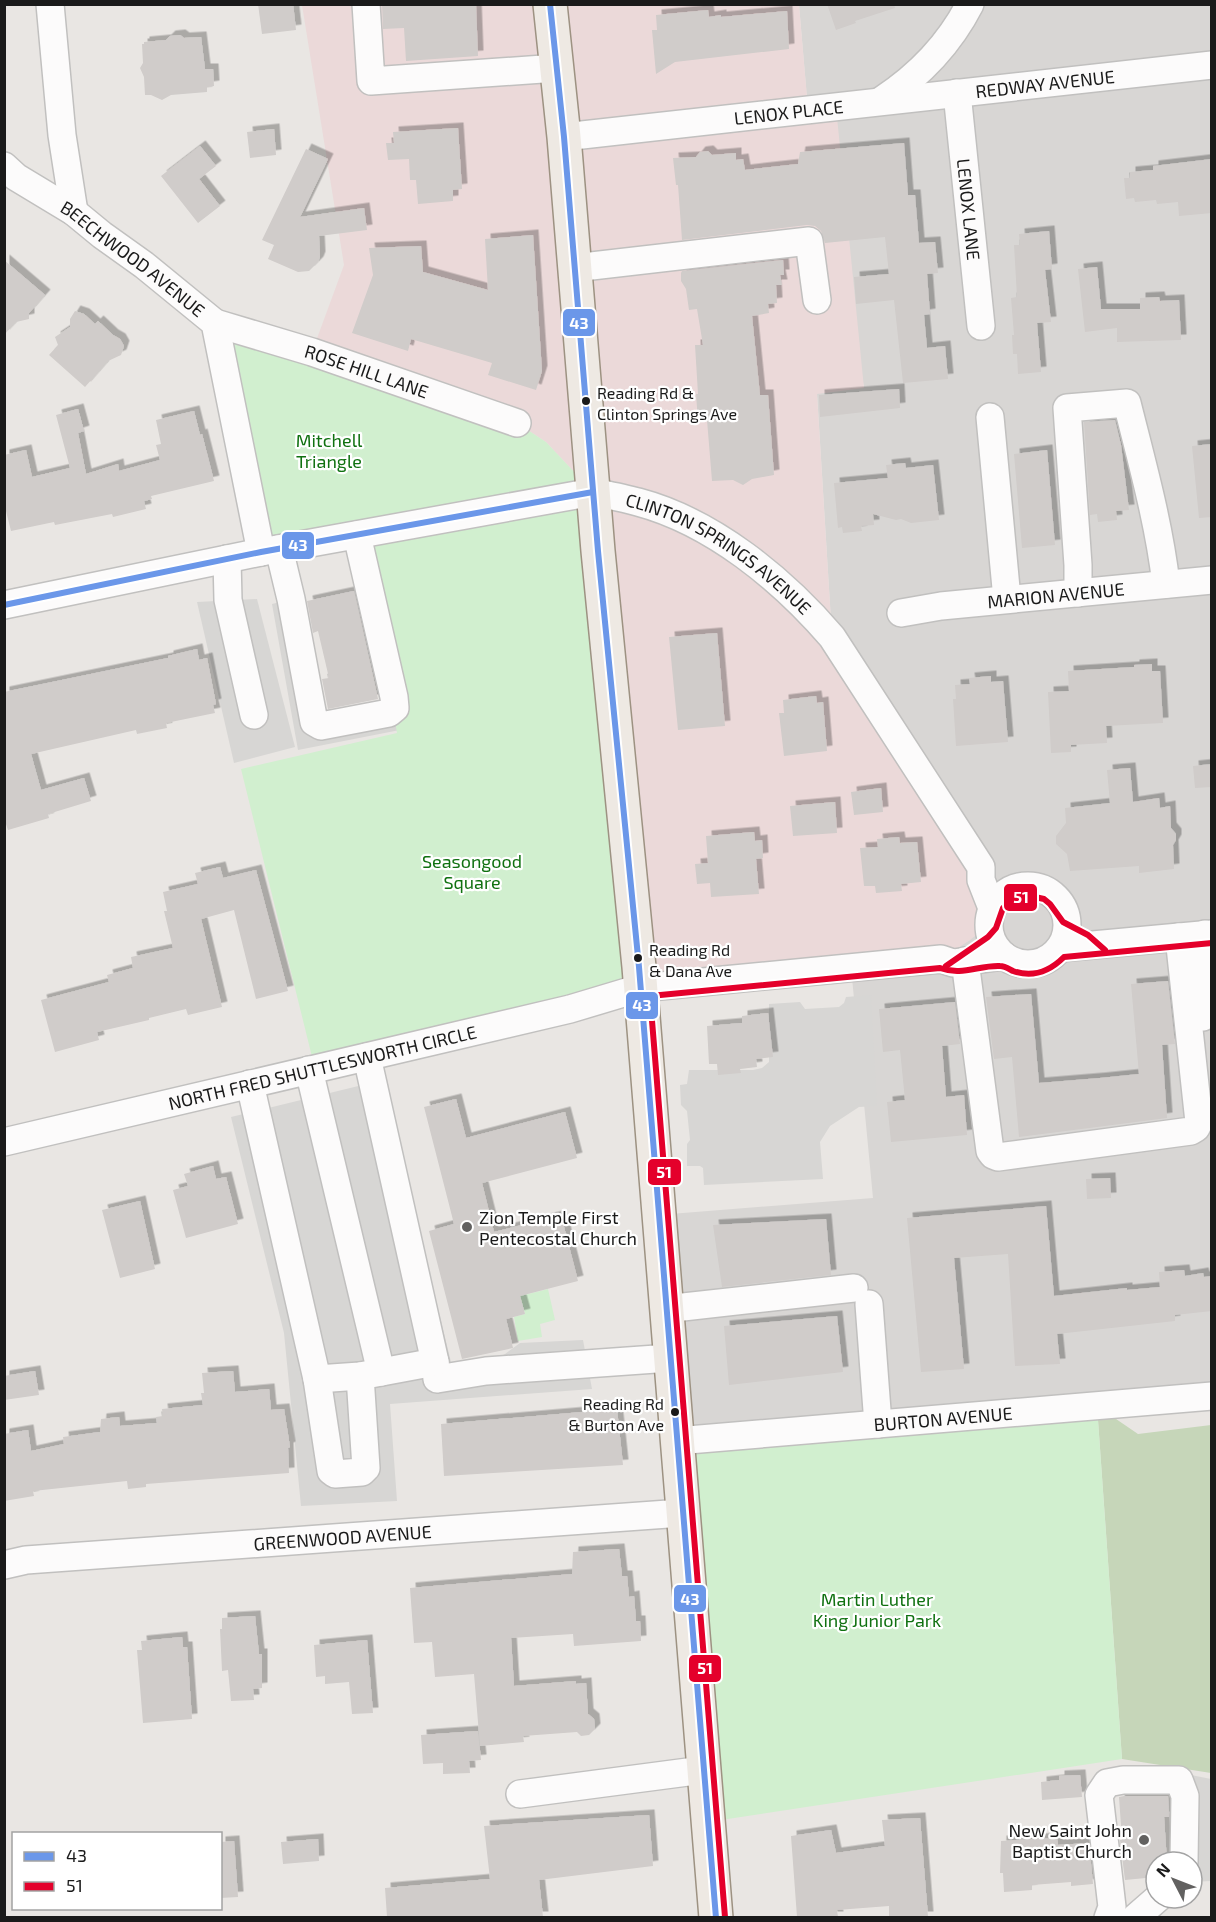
<svg xmlns="http://www.w3.org/2000/svg" width="1216" height="1922" font-family="'Exo 2',sans-serif">
  <defs>
    <filter id="shadow"><feDropShadow dx="5.5" dy="-5.5" stdDeviation="0" flood-color="#0004"/></filter>
  </defs>
  <rect width="100%" height="100%" fill="#e9e6e3"/>
  <path fill="#d8d6d4" d="M799 5H1211V1396L676 1441 658 1215 873 1198 851 967 955 948 970 940 832 637 817 393 864 387 808 110Z"/>
  <path fill="#ebd9d9" d="M302 5H799L808 109 836 107 864 388 817 394 832 637 981 867 990 916 989 925 970 940 941 959 640 988 593 492 546 442 517 423 312 352 344 265Z"/>
  <g fill="#d7d6d4">
    <path d="M296 598 321 716 404 694 410 728 298 750 272 604Z"/>
    <path d="M257 599 295 747 234 763 197 602Z"/>
    <path d="M871 995 877 1106 859 1107 830 1126 820 1142 823 1179 704 1185 703 1168 700 1166H687V1144L690 1140 687 1111 681 1105 680 1085 687 1084 689 1070H753L762 1068 769 1062V1004L800 1002 805 1009 839 1007 844 1003 846 997Z"/>
    <path d="M387 1079 415 1215 452 1366 484 1365 505 1354 520 1343 583 1340 592 1389 390 1404 397 1501 301 1506 284 1333 231 1117Z"/>
    <path d="M1186 1774 1211 1779V1881L1192 1882Z"/>
  </g>
  <path fill="#c6d6b9" d="M1097 1406 1138 1434 1211 1425V1773L1122 1759Z"/>
  <g fill="#d1efcf">
    <path d="M215 323 517 423 546 442 593 492 640 988 315 1069 241 769 397 733 363 534 261 552Z"/>
    <path d="M548 1289 555 1320 540 1324 542 1337 518 1341 514 1317 525 1314 520 1296Z"/>
    <path d="M1097 1406 1122 1759 708 1822 676 1441Z"/>
  </g>
  <g fill="#d0ccca" filter="url(#shadow)">
    <path d="M258 4H293L296 30 262 34Z"/>
    <path d="M382 4H476L478 56 406 61 404 28 383 29Z"/>
    <path d="M827 4H894L895 8 855 21 856 23 836 30Z"/>
    <path d="M708 10 709 17 721 15V17L787 11 789 49 675 62 656 74 652 30H657L656 15Z"/>
    <path d="M180 35 184 38 201 37 205 69H213L214 86 207 87V92L171 95 162 100 151 95H145L144 77 140 68 143 63 142 44H144V42L166 40 170 36Z"/>
    <path d="M458 128 462 189 453 190V201L418 204 416 180H410L409 159 388 160 386 143H394L393 132Z"/>
    <path d="M274 129 276 155 250 158 247 132Z"/>
    <path d="M904 143 908 195H915L919 243 935 242 938 273 927 274 930 314 924 315 927 348 945 346 948 379 903 383 894 300 856 304 854 277 889 274 885 237 825 243 821 231 815 226 807 225 682 240 678 185H676L673 158 696 157 700 152 708 151 712 155 736 153V160L743 159 745 170 798 164 800 152Z"/>
    <path d="M200 146 216 166 199 179 220 206 198 223 161 176Z"/>
    <path d="M306 149 328 159 300 217 364 208 367 230 319 236 320 257 318 262 309 271 298 272 268 259 274 245 262 240Z"/>
    <path d="M1212 159V213L1179 216 1178 202 1157 204 1156 200 1135 202 1134 198 1126 199 1124 178H1130V172L1153 170V166Z"/>
    <path d="M1049 231 1052 269 1045 270 1051 322 1037 323 1041 372 1018 374 1017 354H1013L1012 335H1014L1011 298 1017 297 1014 245H1020L1019 234Z"/>
    <path d="M533 235 542 371 536 390 488 375 492 363 411 339 408 351 352 333 373 275 369 248 421 246 423 272 488 290 485 239Z"/>
    <path d="M4 260 45 295 29 313V319L16 322 4 335Z"/>
    <path d="M783 260 784 275H780L782 285H776L777 303 768 304 769 313 752 316 760 395H768L774 475 752 479 743 485 733 480 712 481 707 420 698 421 696 394H698L695 345H703L697 309 689 310 686 289 681 281V273L682 271Z"/>
    <path d="M1097 267 1101 309H1140V298L1159 297 1160 301 1179 300 1181 340 1117 342V328L1085 332 1078 269Z"/>
    <path d="M75 311 84 314 95 324 98 321 113 335 120 339 124 346 121 355 108 361 85 387 49 355 58 345 55 337 70 327V319Z"/>
    <path d="M899 389 900 408 820 417 819 395Z"/>
    <path d="M78 409 84 431 78 433 86 474 118 464 119 471 160 460 156 445 161 444 156 420 194 411 200 435 202 434 214 481 151 496 152 499 144 501 146 509 113 517 112 514 55 525 54 522 11 531 4 503V455L26 450 32 477 70 468 56 415Z"/>
    <path d="M1115 420 1121 445 1129 510 1116 511 1117 520 1098 522 1097 514 1090 515 1084 422Z"/>
    <path d="M1212 444V517L1199 518 1192 446Z"/>
    <path d="M1047 450 1055 545 1022 548 1014 454Z"/>
    <path d="M905 463 906 468 933 465 939 520 911 523 901 519 896 520 873 514 874 525 861 526 862 531 843 533 842 527 838 528 834 483 888 478 886 465Z"/>
    <path d="M354 591 378 699 328 709 322 679 329 678 318 631 313 633 307 601Z"/>
    <path d="M717 633 725 726 678 730 669 637Z"/>
    <path d="M197 649 199 660 207 658 216 704 213 705 215 713 166 723 167 728 137 734 136 730 31 754 41 790 84 778 91 801 48 814 49 818 8 830 4 818V692L168 658V656Z"/>
    <path d="M1152 664V671H1160L1163 723 1106 726 1107 743 1071 745V752L1051 753 1048 692 1069 691 1068 671 1134 667V665Z"/>
    <path d="M991 676V682L1003 681 1008 742 956 746 953 699H956L955 685 970 684 969 678Z"/>
    <path d="M816 696 817 703 823 702 827 751 784 756 779 713H784L783 700Z"/>
    <path d="M1212 764V787L1195 788 1193 766Z"/>
    <path d="M1130 768 1133 802 1159 798 1160 808 1170 806 1171 828 1176 834V840L1173 845 1174 869 1139 873V866L1070 871 1067 854 1056 844V836L1066 823 1065 808 1110 803 1107 770Z"/>
    <path d="M881 788 883 812 854 815 851 792Z"/>
    <path d="M835 802 837 833 793 836 790 806Z"/>
    <path d="M754 832 755 841 762 840 763 858 756 859 759 894 711 897 710 883 697 884 695 864 708 863 706 836Z"/>
    <path d="M899 837 900 843 917 842 921 882 901 884 902 891 876 893 875 886H864L860 848 878 847 877 839Z"/>
    <path d="M220 867 223 878 256 870 288 991 256 999 234 910 201 919 222 1007 188 1015 186 1009 149 1018V1020L97 1032 99 1040 55 1052 41 1000 109 982 107 975 133 968 131 957 173 948 164 911H167L163 892 198 884 195 873Z"/>
    <path d="M1168 981 1175 1044 1162 1045 1167 1118 1019 1137 1012 1057 994 1059 986 997 1031 994 1039 1083 1100 1078 1139 1074 1131 984Z"/>
    <path d="M955 1002 960 1044 942 1046 946 1097 964 1095 967 1135 891 1142 887 1102 905 1100 900 1050 883 1052 879 1009Z"/>
    <path d="M768 1013 773 1057 756 1059 757 1067 740 1069 741 1073 718 1075 717 1064H709L707 1026 742 1023V1016Z"/>
    <path d="M456 1099 466 1138 565 1112 577 1158 482 1183 494 1232 561 1215 578 1281 520 1296 525 1314 506 1319 513 1348 462 1359 429 1231 454 1224 424 1107Z"/>
    <path d="M213 1166 216 1179 226 1177 238 1224 186 1238 173 1190 188 1186 184 1174Z"/>
    <path d="M1110 1178 1111 1198 1087 1199 1086 1179Z"/>
    <path d="M140 1201 155 1269 120 1278 102 1210Z"/>
    <path d="M1046 1206 1054 1296 1127 1288V1290L1160 1287 1159 1272 1184 1270 1185 1276 1203 1273 1204 1277 1212 1276V1311L1175 1315V1321L1057 1334 1060 1364 1015 1366 1008 1254 954 1258 964 1369 921 1372 907 1218Z"/>
    <path d="M826 1219 831 1275 722 1287 713 1225Z"/>
    <path d="M837 1316 843 1372 729 1385 724 1326Z"/>
    <path d="M35 1371 39 1395 4 1400V1376Z"/>
    <path d="M233 1371 235 1392 269 1389 271 1410 284 1409 290 1447 288 1448 289 1473 146 1484V1487L128 1489 127 1481 33 1491 34 1496 4 1501V1434L28 1430 31 1451 64 1444 63 1437 100 1432 101 1419 119 1417 120 1426 157 1423 156 1417 163 1416 162 1409 203 1405 201 1393H204L202 1373Z"/>
    <path d="M617 1409 623 1465 444 1476 441 1424Z"/>
    <path d="M619 1549 622 1576H627L629 1597 634 1596 636 1621H640L641 1641 574 1646 573 1634 511 1638 514 1686 576 1681V1684L586 1683 588 1714 594 1719 595 1729 589 1735 581 1736 577 1732 523 1736 524 1742 480 1746 474 1674 435 1677 432 1642 414 1643 410 1588 572 1574 573 1552Z"/>
    <path d="M255 1616 259 1654H262V1688L253 1689 254 1700 231 1701 228 1670 222 1671 220 1629H222V1618Z"/>
    <path d="M182 1637 183 1647H187L192 1719 143 1723 137 1650H142L141 1641Z"/>
    <path d="M367 1640 373 1713 352 1714 349 1682 325 1684V1676L316 1677 314 1645Z"/>
    <path d="M478 1731 481 1760 469 1761 470 1773 443 1774V1763L423 1764 421 1735Z"/>
    <path d="M1080 1775 1082 1797 1042 1800 1041 1782 1059 1780V1776Z"/>
    <path d="M1124 1796H1168L1169 1817H1164L1167 1862H1156V1877L1125 1880 1120 1840H1122L1119 1797Z"/>
    <path d="M649 1815 653 1866 539 1880 543 1917H387L385 1888 490 1879 484 1826Z"/>
    <path d="M920 1818 928 1917H889V1906L837 1910 838 1917H797L791 1836 831 1830 836 1853 885 1846 882 1820Z"/>
    <path d="M1057 1838 1058 1845 1089 1843 1093 1884 1071 1886V1882L1032 1885V1890L1004 1892 1003 1873H1000L1001 1841Z"/>
    <path d="M318 1839 319 1861 283 1864 281 1842Z"/>
    <path d="M234 1841 238 1897 220 1898V1842Z"/>
  </g>
  <g fill="none" stroke-linecap="round" stroke-linejoin="round">
    <g stroke="#c1c0bf" stroke-width="30">
      <g id="minor">
        <path d="M50 4 62 135 74 212"/>
        <path d="M366 4 371 81 557 68"/>
        <path id="s1" d="M957 93 981 326"/>
        <path d="M882 100C920 75 949 45 970 4"/>
        <path id="s2" d="M564 137 1212 65"/>
        <path id="s3" d="M4 166 16 177 74 212 102 235 144 265 215 323 261 552"/>
        <path d="M574 268 809 241 817 300"/>
        <path id="s4" d="M215 323 312 352 517 423"/>
        <path d="M990 417 1007 599"/>
        <path d="M279 549 291 599 314 722 321 726 389 713 395 708 394 697 357 535"/>
        <path d="M227 559 228 600 254 715"/>
        <path d="M1078 593V565L1067 408 1127 403C1142 463 1159 523 1166 584"/>
        <path id="s5" d="M4 605 261 552 593 492C608 495 624 498 638 502 713 522 782 579 832 637L981 867V880L992 908"/>
        <path id="s6" d="M901 613 941 606 1212 580"/>
        <circle cx="1028" cy="925" r="39"/>
        <path d="M1060 948 1212 934"/>
        <path d="M965 961 990 1151 993 1155 998 1157 1191 1131 1196 1128 1199 1122 1179 937"/>
        <path d="M1203 1017C1201 989 1205 962 1205 934"/>
        <path d="M367 1057 435 1362 437 1379 486 1371 670 1358"/>
        <path d="M309 1070 381 1372"/>
        <path d="M250 1084 317 1379 331 1471 335 1474 362 1472 366 1468 360 1376"/>
        <path id="s7" d="M4 1142 570 1009 640 988 941 959 953 963 1004 956"/>
        <path d="M869 1304 878 1424"/>
        <path d="M665 1309 854 1288"/>
        <path d="M317 1379 360 1376 435 1362"/>
        <path id="s8" d="M676 1441 1212 1396"/>
        <path id="s9" d="M4 1565 26 1560 682 1513"/>
        <path d="M520 1794 703 1770"/>
        <path d="M1108 1918 1112 1907 1099 1795 1107 1783 1123 1780H1179L1185 1796 1184 1862"/>
        <path d="M1135 1918 1158 1898"/>
      </g>
    </g>
    <g stroke="#9d9282" stroke-width="36">
      <path id="major" d="M550 4 564 137 598 551 639 967 716 1918"/>
    </g>
    <use href="#minor" stroke="#fcfbfb" stroke-width="27"/>
    <use href="#major" stroke="#eee9e3" stroke-width="33"/>
    <g stroke="#fff" stroke-width="10">
      <g id="bus-1">
        <path d="M550 4 564 137 598 551 639 967 716 1918"/>
        <path d="M4 605 261 552 593 492"/>
      </g>
    </g>
    <g stroke="#fff" stroke-width="10">
      <g id="bus-2">
        <path d="M946 966 988 937 996 928 1003 908 1009 902 1026 895 1044 899 1050 904 1063 922 1088 935 1105 950"/>
        <path d="M725 1917 650 996 940 968C962 976 979 965 1000 966 1005 966 1009 969 1013 971 1033 978 1050 971 1064 957L1212 943"/>
      </g>
    </g>
    <use href="#bus-1" stroke="#6b97e9" stroke-width="6"/>
    <use href="#bus-2" stroke="#e4002b" stroke-width="6"/>
  </g>
  <g fill="#1a1a1a" stroke="#fff" stroke-width="2">
    <circle cx="586" cy="401" r="5"/>
    <circle cx="638" cy="958" r="5"/>
    <circle cx="675" cy="1412" r="5"/>
  </g>
  <g fill="#626160" stroke="#fff" stroke-width="2">
    <circle cx="467" cy="1227" r="6"/>
    <circle cx="1144" cy="1840" r="6"/>
  </g>
  <g text-anchor="middle" dominant-baseline="central" stroke-width="4.5" stroke-linejoin="round" paint-order="stroke">
    <g font-size="16" fill="#1a1a1a" stroke="#fff" text-anchor="start">
      <text x="597" y="392">Reading Rd &amp;<tspan x="597" dy="21">Clinton Springs Ave</tspan></text>
      <text x="649" y="949">Reading Rd<tspan x="649" dy="21">&amp; Dana Ave</tspan></text>
      <text x="664" y="1403" text-anchor="end">Reading Rd<tspan x="664" dy="21">&amp; Burton Ave</tspan></text>
    </g>
    <g font-size="18" fill="#1a1a1a" stroke="#fff">
      <text stroke="none"><textPath href="#s2" startOffset="484">REDWAY AVENUE</textPath></text>
      <text stroke="none"><textPath href="#s2" startOffset="226">LENOX PLACE</textPath></text>
      <text stroke="none"><textPath href="#s1" startOffset="117">LENOX LANE</textPath></text>
      <text stroke="none"><textPath href="#s3" startOffset="159">BEECHWOOD AVENUE</textPath></text>
      <text stroke="none"><textPath href="#s4" startOffset="159">ROSE HILL LANE</textPath></text>
      <text stroke="none"><textPath href="#s5" startOffset="742">CLINTON SPRINGS AVENUE</textPath></text>
      <text stroke="none"><textPath href="#s6" startOffset="156">MARION AVENUE</textPath></text>
      <text stroke="none"><textPath href="#s7" startOffset="327">NORTH FRED SHUTTLESWORTH CIRCLE</textPath></text>
      <text stroke="none"><textPath href="#s8" startOffset="268">BURTON AVENUE</textPath></text>
      <text stroke="none"><textPath href="#s9" startOffset="340">GREENWOOD AVENUE</textPath></text>
    </g>
    <g font-size="18" fill="#107111" stroke="#fff">
      <text x="329" y="440">Mitchell<tspan x="329" dy="21">Triangle</tspan></text>
      <text x="472" y="861">Seasongood<tspan x="472" dy="21">Square</tspan></text>
      <text x="877" y="1599">Martin Luther<tspan x="877" dy="21">King Junior Park</tspan></text>
    </g>
    <g font-size="18" fill="#1a1a1a" stroke="#fff" text-anchor="start">
      <text x="479" y="1217">Zion Temple First<tspan x="479" dy="21">Pentecostal Church</tspan></text>
      <text x="1132" y="1830" text-anchor="end">New Saint John<tspan x="1132" dy="21">Baptist Church</tspan></text>
    </g>
  </g>
  <g stroke="#fff" stroke-width="2">
    <rect x="562" y="308" width="34" height="29" rx="6" fill="#6b97e9"/>
    <rect x="281" y="531" width="34" height="29" rx="6" fill="#6b97e9"/>
    <rect x="1003" y="883" width="35" height="29" rx="6" fill="#e4002b"/>
    <rect x="625" y="991" width="34" height="29" rx="6" fill="#6b97e9"/>
    <rect x="647" y="1158" width="35" height="28" rx="6" fill="#e4002b"/>
    <rect x="673" y="1584" width="34" height="29" rx="6" fill="#6b97e9"/>
    <rect x="688" y="1654" width="34" height="29" rx="6" fill="#e4002b"/>
  </g>
  <g font-size="16" text-anchor="middle" font-weight="bold" fill="#fff">
    <text x="579" y="329">43</text>
    <text x="298" y="551">43</text>
    <text x="1021" y="903">51</text>
    <text x="642" y="1011">43</text>
    <text x="664" y="1178">51</text>
    <text x="690" y="1605">43</text>
    <text x="705" y="1674">51</text>
  </g>
  <rect width="1216" height="1922" fill="none" stroke="#1a1a1a" stroke-width="12"/>
  <rect x="12" y="1832" width="210" height="78" fill="#ffffff" stroke="#a3a3a3" stroke-width="1.5"/>
  <rect x="24" y="1852" width="30" height="9" fill="#6b97e9" stroke="#a3a3a3" stroke-width="1.5"/>
  <text x="66" y="1862" font-size="18" fill="#1a1a1a">43</text>
  <rect x="24" y="1882" width="30" height="9" fill="#e4002b" stroke="#a3a3a3" stroke-width="1.5"/>
  <text x="66" y="1892" font-size="18" fill="#1a1a1a">51</text>
  <g transform="translate(1174 1880) rotate(312)"><circle r="28" fill="#ffffff" stroke="#a3a3a3" stroke-width="1.5"/>
  <path d="M0-4.5L10 22L0 15L-10 22Z" fill="#626160"/>
  <text y="-9" font-size="16" font-weight="bold" text-anchor="middle" fill="#1a1a1a">N</text>
  </g>
</svg>
